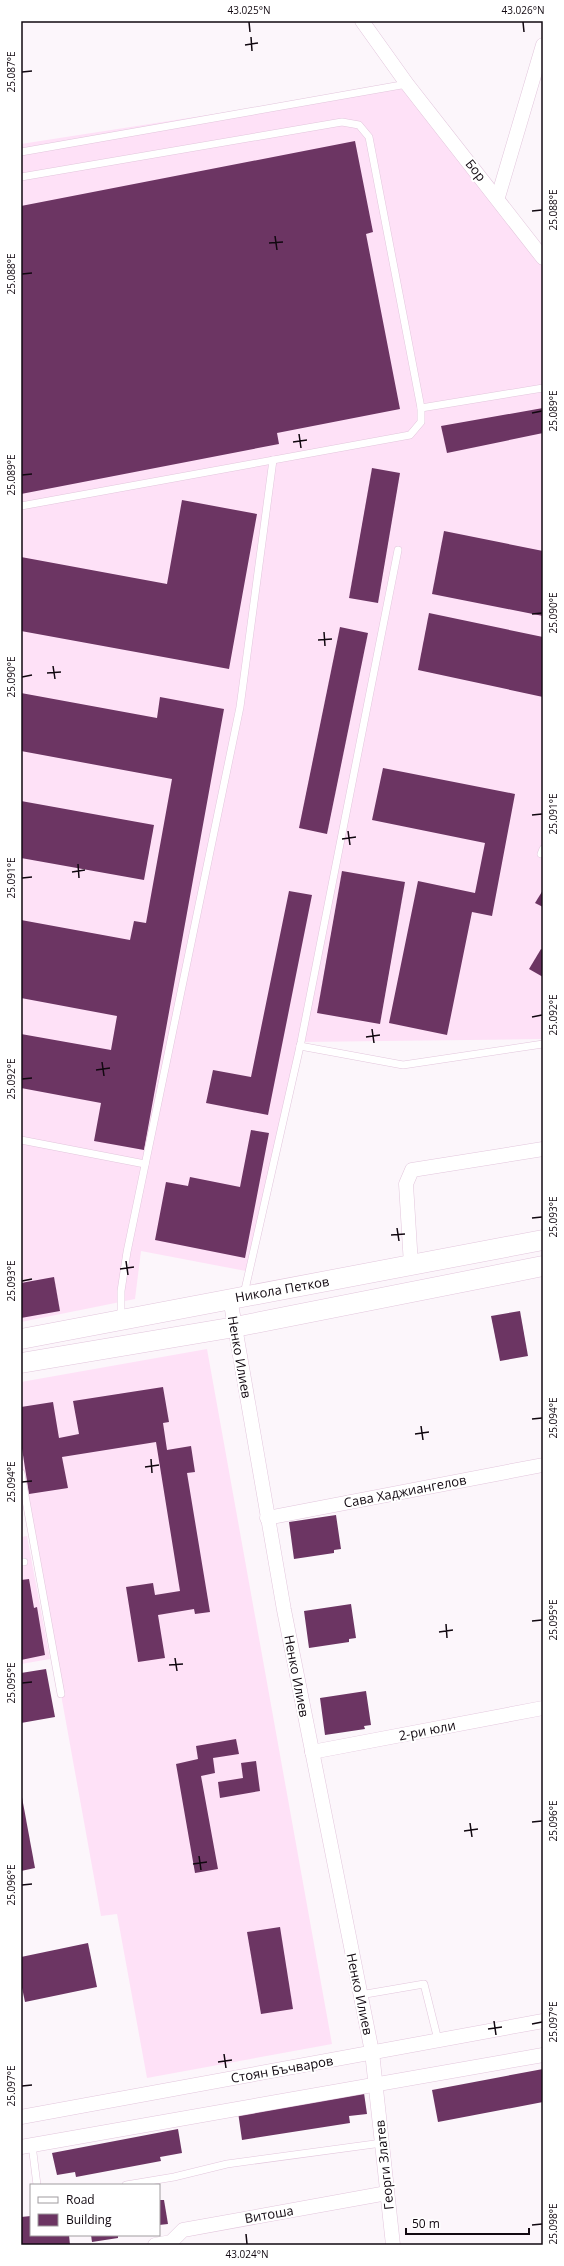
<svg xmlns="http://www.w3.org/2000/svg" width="564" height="2266" font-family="'Open Sans',sans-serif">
  <rect width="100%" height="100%" fill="#fcf6fb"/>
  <g fill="#fee1f7">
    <path d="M407 84 543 261V1039L301 1042 251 1272 141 1251 135 1299 21 1322V144Z"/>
    <path d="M207 1349 332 2044 147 2078 117 1914 101 1916 21 1473V1382Z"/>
    <path d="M27 1536 50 1659 21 1664V1537Z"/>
  </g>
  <g fill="#6c3563">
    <path d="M355 141 373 232 366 234 400 409 277 433 279 444 21 494V206Z"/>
    <path d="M543 408V433L447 453 441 426Z"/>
    <path d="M372 468 400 473 378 603 349 598Z"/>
    <path d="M182 500 257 514 229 669 21 631V557L167 584Z"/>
    <path d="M444 531 543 551V616L432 594Z"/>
    <path d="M429 613 543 637V697L418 670Z"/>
    <path d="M340 627 368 633 327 834 299 828Z"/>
    <path d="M21 693 157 718 160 697 224 709 144 1150 94 1141 101 1103 21 1088V1034L111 1050 117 1016 21 998V920L130 940 134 921 146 923 172 779 21 751Z"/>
    <path d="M383 768 515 794 492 916 472 912 447 1035 389 1023 418 881 475 893 485 843 372 820Z"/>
    <path d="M21 801 154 825 144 880 21 858Z"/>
    <path d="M342 871 405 882 380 1024 317 1013Z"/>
    <path d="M543 890V907L535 903Z"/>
    <path d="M289 891 312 895 268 1115 206 1103 213 1070 251 1077Z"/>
    <path d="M541 949 543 950V977L529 969Z"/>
    <path d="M251 1130 269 1133 245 1258 155 1240 166 1182 188 1186 190 1177 240 1187Z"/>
    <path d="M54 1277 60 1311 21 1318V1283Z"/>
    <path d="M520 1311 528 1356 500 1361 491 1316Z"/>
    <path d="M163 1387 169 1422 163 1423 167 1450 191 1446 195 1472 187 1473 210 1612 195 1614 194 1609 158 1615 165 1658 138 1662 126 1587 153 1583 155 1595 180 1591 156 1442 62 1457 68 1488 29 1494 21 1442V1407L53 1402 59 1438 79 1434 73 1401Z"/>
    <path d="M336 1515 341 1549 334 1550V1553L294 1559 289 1522Z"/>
    <path d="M29 1579 34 1608 37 1607 45 1655 21 1660V1580Z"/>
    <path d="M351 1604 356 1638 349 1639V1642L309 1648 304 1611Z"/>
    <path d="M46 1669 55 1717 21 1723V1673Z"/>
    <path d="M366 1691 371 1725 364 1726 365 1729 325 1735 320 1698Z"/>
    <path d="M236 1739 239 1754 213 1758 215 1773 201 1776 218 1869 195 1873 176 1764 198 1759 196 1746Z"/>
    <path d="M256 1761 260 1791 220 1798 218 1782 243 1778 241 1763Z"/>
    <path d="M21 1792 35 1868 21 1871Z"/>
    <path d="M280 1927 293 2009 261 2014 247 1932Z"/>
    <path d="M88 1943 97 1987 25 2002 21 1983V1957Z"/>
    <path d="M543 2069V2102L438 2122 432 2090Z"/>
    <path d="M364 2093 367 2114 349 2116 350 2123 242 2140 238 2112Z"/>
    <path d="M178 2129 182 2153 160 2157 161 2161 76 2177 75 2172 57 2175 52 2153Z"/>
    <path d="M159 2200H164L168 2224 159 2225Z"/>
    <path d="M31 2216V2235H69L70 2245H22L21 2217Z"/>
    <path d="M91 2235H118V2238L92 2242Z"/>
  </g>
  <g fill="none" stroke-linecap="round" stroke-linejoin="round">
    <g stroke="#e2c6dc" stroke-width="8">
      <g id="lane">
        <path d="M21 152 407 84"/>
        <path d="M21 177 342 122 359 125 369 137 421 408V422L410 435 21 506"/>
        <path d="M421 408 543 388"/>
        <path d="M541 854 543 849"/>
        <path d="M300 1046 403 1065 543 1044"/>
        <path d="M21 1140 145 1164"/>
        <path d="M244 1294 301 1042 398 550"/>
        <path d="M121 1319V1291L127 1252 240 707 273 460"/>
        <path d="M21 1473 61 1694"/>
        <path d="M21 1562H24"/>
        <path d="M360 1995 424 1984 438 2040"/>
        <path d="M32 2145 37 2185"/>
        <path d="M126 2185 174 2177 227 2164 382 2143"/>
      </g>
    </g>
    <g stroke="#e2c6dc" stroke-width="15">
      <g id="street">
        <path d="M362 21 407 84 543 258"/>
        <path d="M498 197 543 45"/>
        <path d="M411 1265 406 1184 412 1170 543 1149"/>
        <path d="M230 1298 284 1610 372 2052 393 2245"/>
        <path d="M267 1518 543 1465"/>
        <path d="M312 1752 543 1708"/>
        <path d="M21 2117 543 2021"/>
        <path d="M21 2147 543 2055"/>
        <path d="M155 2245 171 2242 183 2230 387 2193"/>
      </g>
    </g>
    <g stroke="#e2c6dc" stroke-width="21">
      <g id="secondary">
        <path d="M21 1339 543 1240"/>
        <path d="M21 1363 235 1327 543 1266"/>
      </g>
    </g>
    <use href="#lane" stroke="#fff" stroke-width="7"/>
    <use href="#street" stroke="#fff" stroke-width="14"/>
    <use href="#secondary" stroke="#fff" stroke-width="20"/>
  </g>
  <path fill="none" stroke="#110810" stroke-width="1.5" d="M249 22 250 32M523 22 524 32M251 37 252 51M245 45 258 43M22 72 32 71M532 211 542 210M275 236 277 250M269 243 283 242M22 274 32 273M532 413 542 411M299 434 301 448M293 442 307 440M22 475 32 474M532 614 542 613M324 632 325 646M318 640 332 639M53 666 55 679M47 673 61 672M22 677 32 675M532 815 542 814M348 831 350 845M342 839 356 837M78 864 79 878M72 872 85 870M22 878 32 877M532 1017 542 1015M372 1029 374 1043M366 1037 380 1035M102 1062 104 1076M96 1070 110 1068M22 1079 32 1078M532 1218 542 1217M397 1228 399 1241M391 1235 405 1234M126 1261 128 1275M120 1269 134 1267M22 1281 32 1279M532 1419 542 1418M421 1426 423 1440M415 1434 429 1432M151 1459 152 1473M145 1467 159 1465M22 1482 32 1481M532 1621 542 1620M446 1624 447 1638M439 1632 453 1630M175 1658 177 1671M169 1665 183 1664M22 1683 32 1682M532 1822 542 1821M470 1823 472 1837M464 1831 478 1829M199 1856 201 1870M193 1864 207 1862M22 1885 32 1884M494 2021 496 2035M532 2024 542 2022M488 2029 502 2027M224 2054 226 2068M218 2062 232 2060M22 2086 32 2085M532 2225 542 2224M246 2234 247 2244"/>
  <g text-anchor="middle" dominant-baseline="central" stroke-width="4" stroke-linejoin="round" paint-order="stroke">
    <g font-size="13" fill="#110810" stroke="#fff">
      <text transform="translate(476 170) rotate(51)">Бор</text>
      <text transform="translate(282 1289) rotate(-10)">Никола Петков</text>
      <text transform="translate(240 1357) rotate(80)">Ненко Илиев</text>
      <text transform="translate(405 1491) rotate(-11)">Сава Хаджиангелов</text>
      <text transform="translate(297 1676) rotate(79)">Ненко Илиев</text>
      <text transform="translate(427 1730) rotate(-11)">2-ри юли</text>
      <text transform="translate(360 1994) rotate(78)">Ненко Илиев</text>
      <text transform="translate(282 2069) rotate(-10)">Стоян Бъчваров</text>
      <text transform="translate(384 2165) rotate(-96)">Георги Златев</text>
      <text transform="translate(269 2214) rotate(-10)">Витоша</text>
    </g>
  </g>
  <rect width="564" height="2266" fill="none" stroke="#ffffff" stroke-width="44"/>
  <rect x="30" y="2184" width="130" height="52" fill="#ffffff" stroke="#a09c9f"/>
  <rect x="38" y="2197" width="20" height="6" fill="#ffffff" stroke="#a09c9f"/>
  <text x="66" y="2204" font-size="12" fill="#110810">Road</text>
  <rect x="38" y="2214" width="20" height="12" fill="#6c3563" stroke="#a09c9f"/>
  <text x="66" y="2224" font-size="12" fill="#110810">Building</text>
  <path d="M406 2228v6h123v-6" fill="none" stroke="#110810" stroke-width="2"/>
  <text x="412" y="2228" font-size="12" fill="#110810" stroke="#ffffff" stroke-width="3" paint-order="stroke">50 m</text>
  <rect x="22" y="22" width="520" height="2222" fill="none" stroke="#110810" stroke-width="1.5"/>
  <g font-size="10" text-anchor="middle" fill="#110810">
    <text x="249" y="14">43.025°N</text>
    <text x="523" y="14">43.026°N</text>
    <text transform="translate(11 72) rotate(-90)" y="4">25.087°E</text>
    <text transform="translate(553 210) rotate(-90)" y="4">25.088°E</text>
    <text transform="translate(11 274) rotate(-90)" y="4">25.088°E</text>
    <text transform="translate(553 411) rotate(-90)" y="4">25.089°E</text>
    <text transform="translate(11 475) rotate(-90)" y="4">25.089°E</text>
    <text transform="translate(553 613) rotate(-90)" y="4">25.090°E</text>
    <text transform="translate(11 677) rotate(-90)" y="4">25.090°E</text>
    <text transform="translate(553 814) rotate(-90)" y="4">25.091°E</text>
    <text transform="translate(11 878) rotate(-90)" y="4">25.091°E</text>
    <text transform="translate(553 1015) rotate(-90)" y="4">25.092°E</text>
    <text transform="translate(11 1079) rotate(-90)" y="4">25.092°E</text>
    <text transform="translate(553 1217) rotate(-90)" y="4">25.093°E</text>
    <text transform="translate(11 1281) rotate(-90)" y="4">25.093°E</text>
    <text transform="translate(553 1418) rotate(-90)" y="4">25.094°E</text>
    <text transform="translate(11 1482) rotate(-90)" y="4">25.094°E</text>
    <text transform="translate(553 1620) rotate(-90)" y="4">25.095°E</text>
    <text transform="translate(11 1683) rotate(-90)" y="4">25.095°E</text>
    <text transform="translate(553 1821) rotate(-90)" y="4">25.096°E</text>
    <text transform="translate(11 1885) rotate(-90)" y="4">25.096°E</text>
    <text transform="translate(553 2022) rotate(-90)" y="4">25.097°E</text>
    <text transform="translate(11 2086) rotate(-90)" y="4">25.097°E</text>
    <text transform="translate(553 2224) rotate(-90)" y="4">25.098°E</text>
    <text x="247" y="2258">43.024°N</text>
  </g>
</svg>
